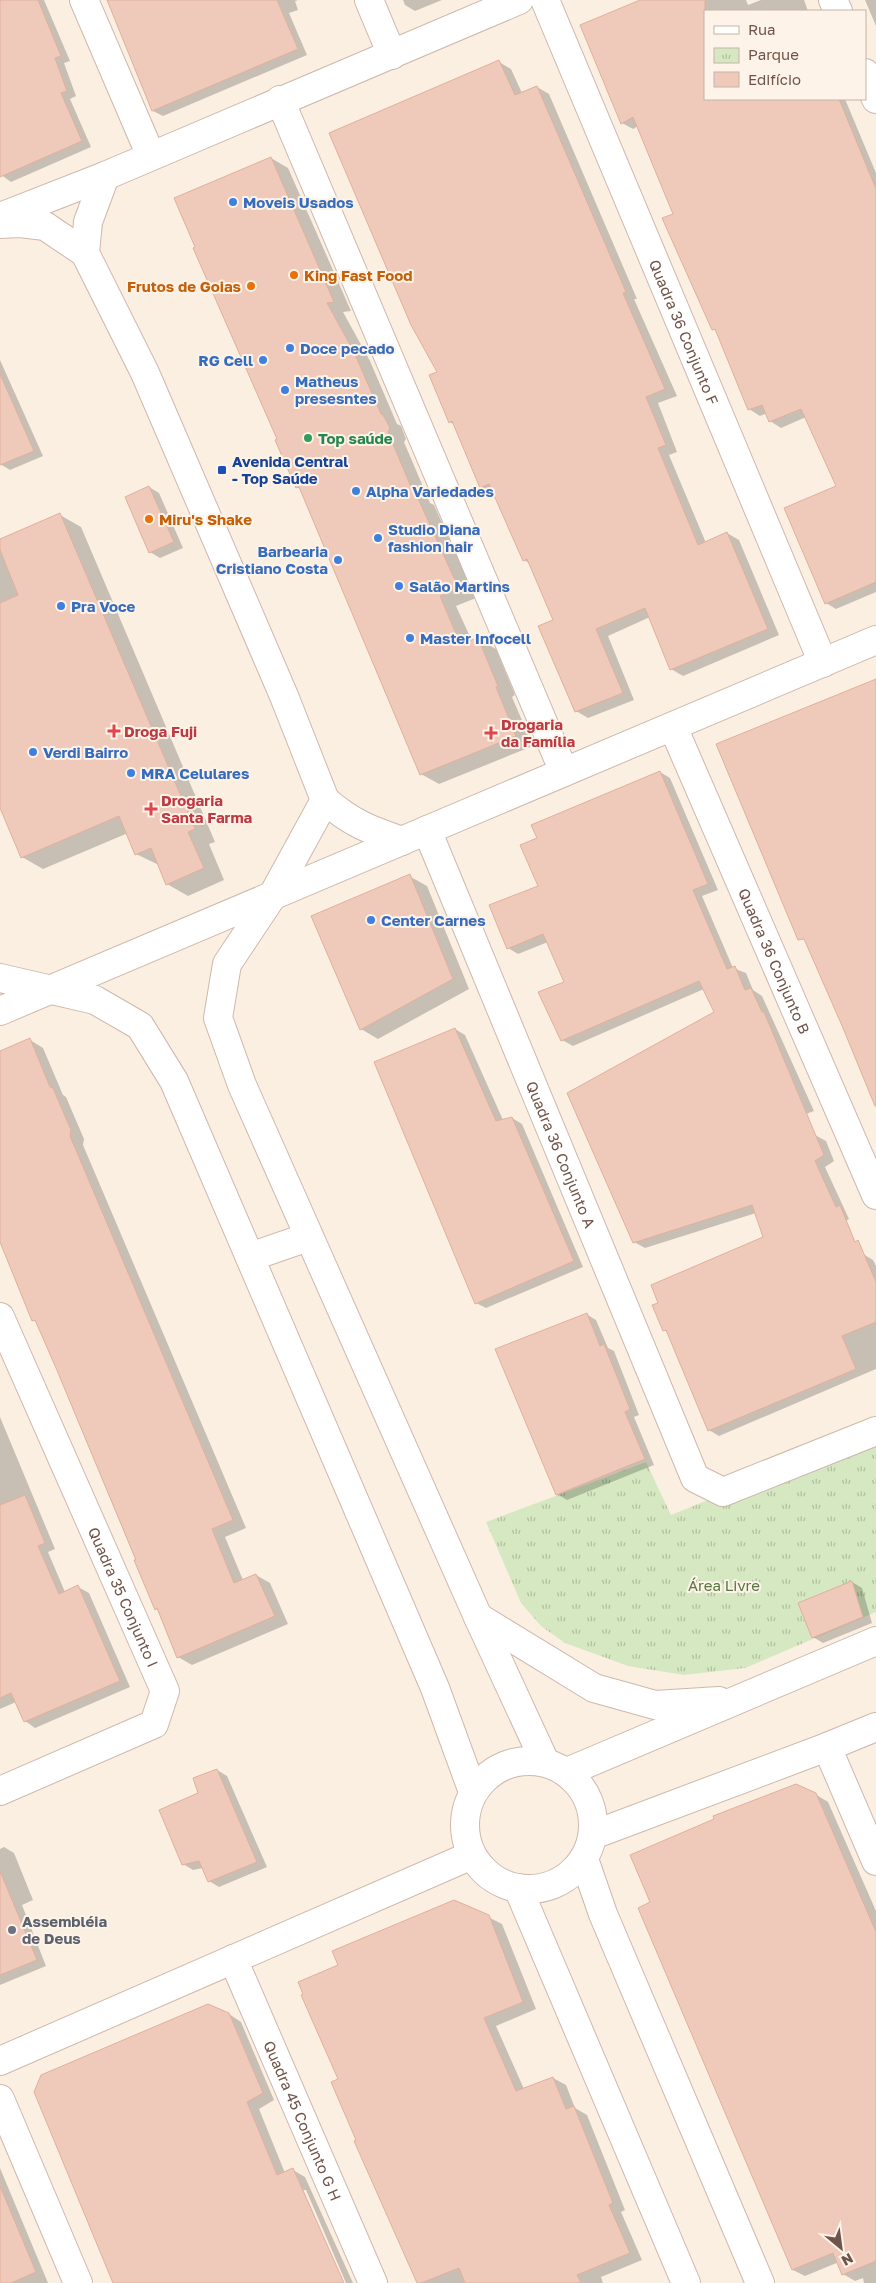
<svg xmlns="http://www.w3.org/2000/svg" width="876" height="2283" font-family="'Golos Text',sans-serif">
  <defs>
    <pattern id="park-tufts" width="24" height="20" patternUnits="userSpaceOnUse" patternTransform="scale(1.25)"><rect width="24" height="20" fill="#d5e8c1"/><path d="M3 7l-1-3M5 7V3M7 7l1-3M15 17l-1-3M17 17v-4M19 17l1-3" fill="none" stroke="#b1bf9f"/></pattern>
  </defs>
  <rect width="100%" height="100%" fill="#fbefe2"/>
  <path fill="url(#park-tufts)" d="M876 1432V1612L745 1668 684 1675 628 1666 565 1643 541 1626 521 1603 486 1522 646 1462 671 1515Z"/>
  <g fill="#0003">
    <path d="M0 0H44L70 61 64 63 76 96 70 99 91 147 11 182 0 174Z"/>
    <path d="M107 0H298L295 1 298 10 289 13 307 55 163 116 153 111Z"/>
    <path d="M403 0H442L415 11 405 5Z"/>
    <path d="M644 0H746L748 5 761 0H804L808 11H705V99H845L876 173V441L806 417 781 428 770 421 767 413 760 416 749 409 718 332 713 329 674 215 638 126 633 129 622 123Z"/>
    <path d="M865 0H876V26Z"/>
    <path d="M499 62 511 69 522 93 537 87 549 94 637 299H634L677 396 658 403 677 452 669 455 706 543 727 533 739 540 779 635 683 676 671 669 650 617 608 636 634 700 588 718 576 711 555 621 529 563 524 560 494 494 481 487 455 425 450 422 439 373Z"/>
    <path d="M271 158 288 168 351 311 343 312 370 361 397 424 401 426 406 439 404 442 430 503 434 505 476 598 456 606 472 641 478 639 496 649 515 695 512 697 533 746 439 784 421 774 301 490 297 487 279 440Z"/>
    <path d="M0 360 43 456 10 470 0 464Z"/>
    <path d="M876 471V592L836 609 826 603Z"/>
    <path d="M149 487 159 493 183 548 160 558 150 552Z"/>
    <path d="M60 515 81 527 215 842 209 844 224 880 188 896 167 884 159 865 136 854 128 833 43 869 22 857 0 805V540Z"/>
    <path d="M660 772 670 778 718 890 702 896 733 968 746 973 753 990 762 996 814 1111 748 1136 815 1135 826 1141 834 1161 825 1167 849 1219 781 1257 756 1213 645 1248 634 1242 716 1012 704 989 573 1046 562 1040 565 982 548 942 518 954 508 948 539 886 538 838Z"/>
    <path d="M409 876 427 886 469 989 378 1039 361 1029Z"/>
    <path d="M455 1029 465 1035 503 1120 512 1118 522 1124 583 1267 486 1308 476 1303Z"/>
    <path d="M30 1040 43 1048 63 1095 66 1097 84 1139 83 1145 246 1528 225 1537 243 1580 256 1575 270 1583 288 1624 192 1665 178 1657 159 1611 156 1609 38 1323 33 1320 0 1241V1052Z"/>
    <path d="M863 1254 873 1260 876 1266V1369L719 1436 709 1430 669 1333 664 1330 660 1303Z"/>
    <path d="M586 1314 596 1320 608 1348 614 1351 639 1415 634 1417 654 1465 567 1500 557 1494Z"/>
    <path d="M0 1417 55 1549 48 1552 65 1592 78 1587 89 1593 130 1687 35 1728 25 1721 16 1702 0 1709Z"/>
    <path d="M852 1582 862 1588 872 1623 823 1643 813 1637Z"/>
    <path d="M217 1770 227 1776 267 1867 219 1887 209 1881 203 1868 193 1870 183 1864 200 1794Z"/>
    <path d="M815 1794 828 1802 876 1911V2283H864L863 2278 855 2281 843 2274 839 2262 805 2276 793 2270 652 1903Z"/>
    <path d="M4 1847 14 1853 33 1900 22 1905 46 1966 0 1985V1849Z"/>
    <path d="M488 1917 502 1924 536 2009 496 2026 524 2089 553 2078 566 2085 575 2108 587 2115 625 2210 621 2212 642 2260 601 2277 603 2283H418L356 2142 358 2141 340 2080Z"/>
    <path d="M229 2014 241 2022 274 2100 259 2109 285 2173 293 2170 305 2177 353 2283H346L306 2190H303L343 2283H114Z"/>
    <path d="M0 2168 48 2283H0Z"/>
  </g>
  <g fill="#efcaba" stroke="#e1af9b">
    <path d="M0 0H38L61 56 55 58 67 91 61 93 82 141 0 177Z"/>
    <path d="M107 0H277L298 49 152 111Z"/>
    <path d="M640 0H705V99H839L876 189V582L825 604 784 508 836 486 801 409 769 422 762 405 748 410 715 329 712 330 662 218 673 214 633 117 621 124 580 25Z"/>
    <path d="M499 60 515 95 537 86 626 292 623 293 665 389 646 397 666 445 658 448 698 545 727 532 768 629 670 670 645 608 596 629 623 693 575 712 538 626 553 620 527 559 523 561 489 484 480 488 452 421 449 423 429 375 437 372 411 325 329 133Z"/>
    <path d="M271 157 334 302 327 303 353 350 381 414 383 415 390 428 388 432 414 494H416L459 589 440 596 460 643 478 638 498 686 496 687 516 736 420 775 299 487 296 488 275 440 277 439 193 248 195 247 174 198Z"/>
    <path d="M0 374 34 451 0 465Z"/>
    <path d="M149 486 174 542 149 553 125 497Z"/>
    <path d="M60 513 195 829 188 832 204 868 166 885 151 848 135 855 119 816 21 858 0 808V603L18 595 0 550V539Z"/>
    <path d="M876 679V1106H875L843 1028 804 939 798 940 716 744Z"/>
    <path d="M660 771 708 884 693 890 727 969 735 966 745 990 751 988 762 1012H764L824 1155 815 1161 836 1207 840 1205 855 1242 858 1240 876 1282V1322L842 1336 856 1369 708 1431 666 1330 663 1331 652 1305 658 1303 651 1285 763 1237 752 1205 633 1243 567 1093 714 1012 699 981 561 1041 538 992 564 982 543 934 507 949 489 905 538 886 520 845 537 838 531 825Z"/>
    <path d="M410 874 453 979 360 1030 311 916Z"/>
    <path d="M455 1028 496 1121 512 1117 574 1261 475 1304 374 1062Z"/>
    <path d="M30 1038 50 1087 53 1088 71 1130 70 1136 233 1520 212 1529 234 1583 256 1574 275 1616 177 1658 157 1608 155 1610 134 1560H136L56 1368 35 1320 32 1321 0 1242V1051Z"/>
    <path d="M587 1313 600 1346 604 1344 630 1409 625 1412 645 1459 556 1495 495 1349Z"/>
    <path d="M25 1495 45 1543 38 1546 59 1594 78 1585 120 1681 24 1722 11 1693 0 1698V1505Z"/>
    <path d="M852 1581 863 1617 812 1638 798 1603Z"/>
    <path d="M217 1769 257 1862 208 1882 199 1861 182 1865 159 1810 198 1793 193 1778Z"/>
    <path d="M796 1784 816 1793 876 1932V2261L842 2275 833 2253 792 2270 638 1908 650 1902 630 1855 714 1819 713 1816Z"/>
    <path d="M0 1871 37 1960 0 1975Z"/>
    <path d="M454 1900 489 1915 523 2002 484 2018 516 2091 553 2077 566 2109 574 2106 613 2203 609 2205 630 2253 577 2275 581 2283H465L459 2268 421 2283H417L354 2141 356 2140 331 2082 338 2079 301 1995 303 1994 298 1982 338 1965 332 1951Z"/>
    <path d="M208 2004 229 2013 263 2093 247 2102 277 2175 293 2168 344 2283H113L34 2092 41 2075Z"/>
    <path d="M0 2186 36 2272 11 2283H0Z"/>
  </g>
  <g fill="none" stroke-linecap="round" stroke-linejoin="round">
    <g stroke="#ceb8ac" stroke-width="30">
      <g id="minor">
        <path d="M84 0 151 156"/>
        <path d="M369 0 392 55"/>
        <path id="s1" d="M545 0 823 663"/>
        <path d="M833 0 838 11"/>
        <path d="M865 73 876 99"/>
        <path d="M280 100 564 772"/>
        <path d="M0 217 105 176 519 0"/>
        <path d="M0 224 20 223 45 226 85 253 145 373 284 696 325 800 273 895 227 964 218 1018 242 1085 478 1617 545 1762"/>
        <path d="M85 253 88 222 105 176"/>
        <path id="s2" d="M673 727 876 1195"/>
        <path d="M325 800C351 823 370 830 402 841"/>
        <path id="s3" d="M427 830 695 1478 723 1492 876 1431"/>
        <path d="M0 978 95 1000 140 1026 174 1081 435 1688 473 1792"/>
        <path d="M0 1011 876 640"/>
        <path d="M250 1257 308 1237"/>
        <path id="s4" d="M0 1317 165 1691 154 1724 0 1791"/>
        <path d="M478 1617 594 1688 655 1705 719 1701"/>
        <path d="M827 1747 876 1861"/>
        <circle cx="529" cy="1825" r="64"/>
        <path d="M567 1772 876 1641"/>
        <path d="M593 1835 827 1747 876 1727"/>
        <path d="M584 1859 603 1914 760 2283"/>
        <path d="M518 1888 686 2283"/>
        <path id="s5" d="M233 1959 373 2283"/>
        <path d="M0 2061 472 1855"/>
        <path d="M0 2099 78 2283"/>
      </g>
    </g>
    <use href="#minor" stroke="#fff" stroke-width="28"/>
  </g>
  <g fill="#3f7fe0" stroke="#fef3e8" stroke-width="2">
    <circle cx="233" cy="202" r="5"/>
    <circle cx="290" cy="348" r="5"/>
    <circle cx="263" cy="360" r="5"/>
    <circle cx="285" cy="390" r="5"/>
    <circle cx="356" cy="491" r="5"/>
    <circle cx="378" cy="538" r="5"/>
    <circle cx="338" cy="560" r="5"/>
    <circle cx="399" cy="586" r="5"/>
    <circle cx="61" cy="606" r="5"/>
    <circle cx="410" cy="638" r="5"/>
    <circle cx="33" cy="752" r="5"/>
    <circle cx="131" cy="773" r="5"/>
    <circle cx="371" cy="920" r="5"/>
  </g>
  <g fill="#e8710a" stroke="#fef3e8" stroke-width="2">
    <circle cx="294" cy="275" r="5"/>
    <circle cx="251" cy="286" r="5"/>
    <circle cx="149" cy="519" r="5"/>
  </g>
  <circle fill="#2e9e5b" stroke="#fef3e8" stroke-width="2" cx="308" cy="438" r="5"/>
  <rect fill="#1a4fb4" stroke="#fef3e8" stroke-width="2" x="217" y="465" width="10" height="10" rx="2.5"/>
  <g fill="#e0444e" stroke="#fef3e8" stroke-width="2">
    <path d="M111.5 723.5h5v5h5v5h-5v5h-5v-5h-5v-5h5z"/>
    <path d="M488.5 725.5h5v5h5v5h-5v5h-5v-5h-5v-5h5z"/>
    <path d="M148.5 801.5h5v5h5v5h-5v5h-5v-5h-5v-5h5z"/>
  </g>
  <circle fill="#6b7280" stroke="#fef3e8" stroke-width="2" cx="12" cy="1930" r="5"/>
  <g text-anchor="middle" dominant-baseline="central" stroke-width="4" stroke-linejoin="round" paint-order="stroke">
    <g font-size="15" font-weight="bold" fill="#366cbe" stroke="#fef3e8" text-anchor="start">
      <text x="243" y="202">Moveis Usados</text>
      <text x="300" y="348">Doce pecado</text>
      <text x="253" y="360" text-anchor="end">RG Cell</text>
      <text x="295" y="381">Matheus<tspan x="295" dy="17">presesntes</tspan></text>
      <text x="366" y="491">Alpha Variedades</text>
      <text x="388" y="529">Studio Diana<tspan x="388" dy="17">fashion hair</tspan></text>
      <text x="328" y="551" text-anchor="end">Barbearia<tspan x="328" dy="17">Cristiano Costa</tspan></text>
      <text x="409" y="586">Salão Martins</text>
      <text x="71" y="606">Pra Voce</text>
      <text x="420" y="638">Master Infocell</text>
      <text x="43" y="752">Verdi Bairro</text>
      <text x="141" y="773">MRA Celulares</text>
      <text x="381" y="920">Center Carnes</text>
    </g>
    <g font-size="15" font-weight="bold" fill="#c56008" stroke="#fef3e8" text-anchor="start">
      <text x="304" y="275">King Fast Food</text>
      <text x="241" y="286" text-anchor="end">Frutos de Goias</text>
      <text x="159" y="519">Miru's Shake</text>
    </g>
    <g font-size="15" fill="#715449" stroke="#fef3e8">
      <text stroke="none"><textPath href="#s1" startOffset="360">Quadra 36 Conjunto F</textPath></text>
      <text stroke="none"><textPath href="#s2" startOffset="255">Quadra 36 Conjunto B</textPath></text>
      <text stroke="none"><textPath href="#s3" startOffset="351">Quadra 36 Conjunto A</textPath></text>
      <text stroke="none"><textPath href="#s4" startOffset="306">Quadra 35 Conjunto I</textPath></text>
      <text stroke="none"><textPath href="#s5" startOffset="176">Quadra 45 Conjunto G H</textPath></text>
    </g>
    <g font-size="15" font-weight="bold" fill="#27864d" stroke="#fef3e8" text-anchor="start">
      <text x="318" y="438">Top saúde</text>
    </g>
    <g font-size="15" font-weight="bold" fill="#164399" stroke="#fef3e8" text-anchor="start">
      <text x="232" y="461">Avenida Central<tspan x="232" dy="17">- Top Saúde</tspan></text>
    </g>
    <g font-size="15" font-weight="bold" fill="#be3a42" stroke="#fef3e8" text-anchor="start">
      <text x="501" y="724">Drogaria<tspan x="501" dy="17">da Família</tspan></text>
      <text x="124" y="731">Droga Fuji</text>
      <text x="161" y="800">Drogaria<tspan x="161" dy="17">Santa Farma</tspan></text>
    </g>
    <g font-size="15" fill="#577742" stroke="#fef3e8">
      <text x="724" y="1585">Área Livre</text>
    </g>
    <g font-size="15" font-weight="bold" fill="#5b616d" stroke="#fef3e8" text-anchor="start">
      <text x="22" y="1921">Assembléia<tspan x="22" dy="17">de Deus</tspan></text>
    </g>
  </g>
  <rect x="704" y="10" width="162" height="90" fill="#fef3e8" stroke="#c6b3a8"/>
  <rect x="714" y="26" width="25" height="8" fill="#ffffff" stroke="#c6b3a8"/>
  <text x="748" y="35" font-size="15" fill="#715449">Rua</text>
  <rect x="714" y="48" width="25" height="15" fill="url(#park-tufts)" stroke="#c6b3a8"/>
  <text x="748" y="60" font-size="15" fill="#715449">Parque</text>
  <rect x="714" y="72" width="25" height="15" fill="#efcaba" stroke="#c6b3a8"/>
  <text x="748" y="85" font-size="15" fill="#715449">Edifício</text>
  <g transform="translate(841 2248) rotate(151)" stroke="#fef3e8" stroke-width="4" paint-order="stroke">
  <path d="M0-4L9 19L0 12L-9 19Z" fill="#715449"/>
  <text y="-8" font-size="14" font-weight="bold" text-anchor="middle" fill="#715449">N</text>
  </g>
</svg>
